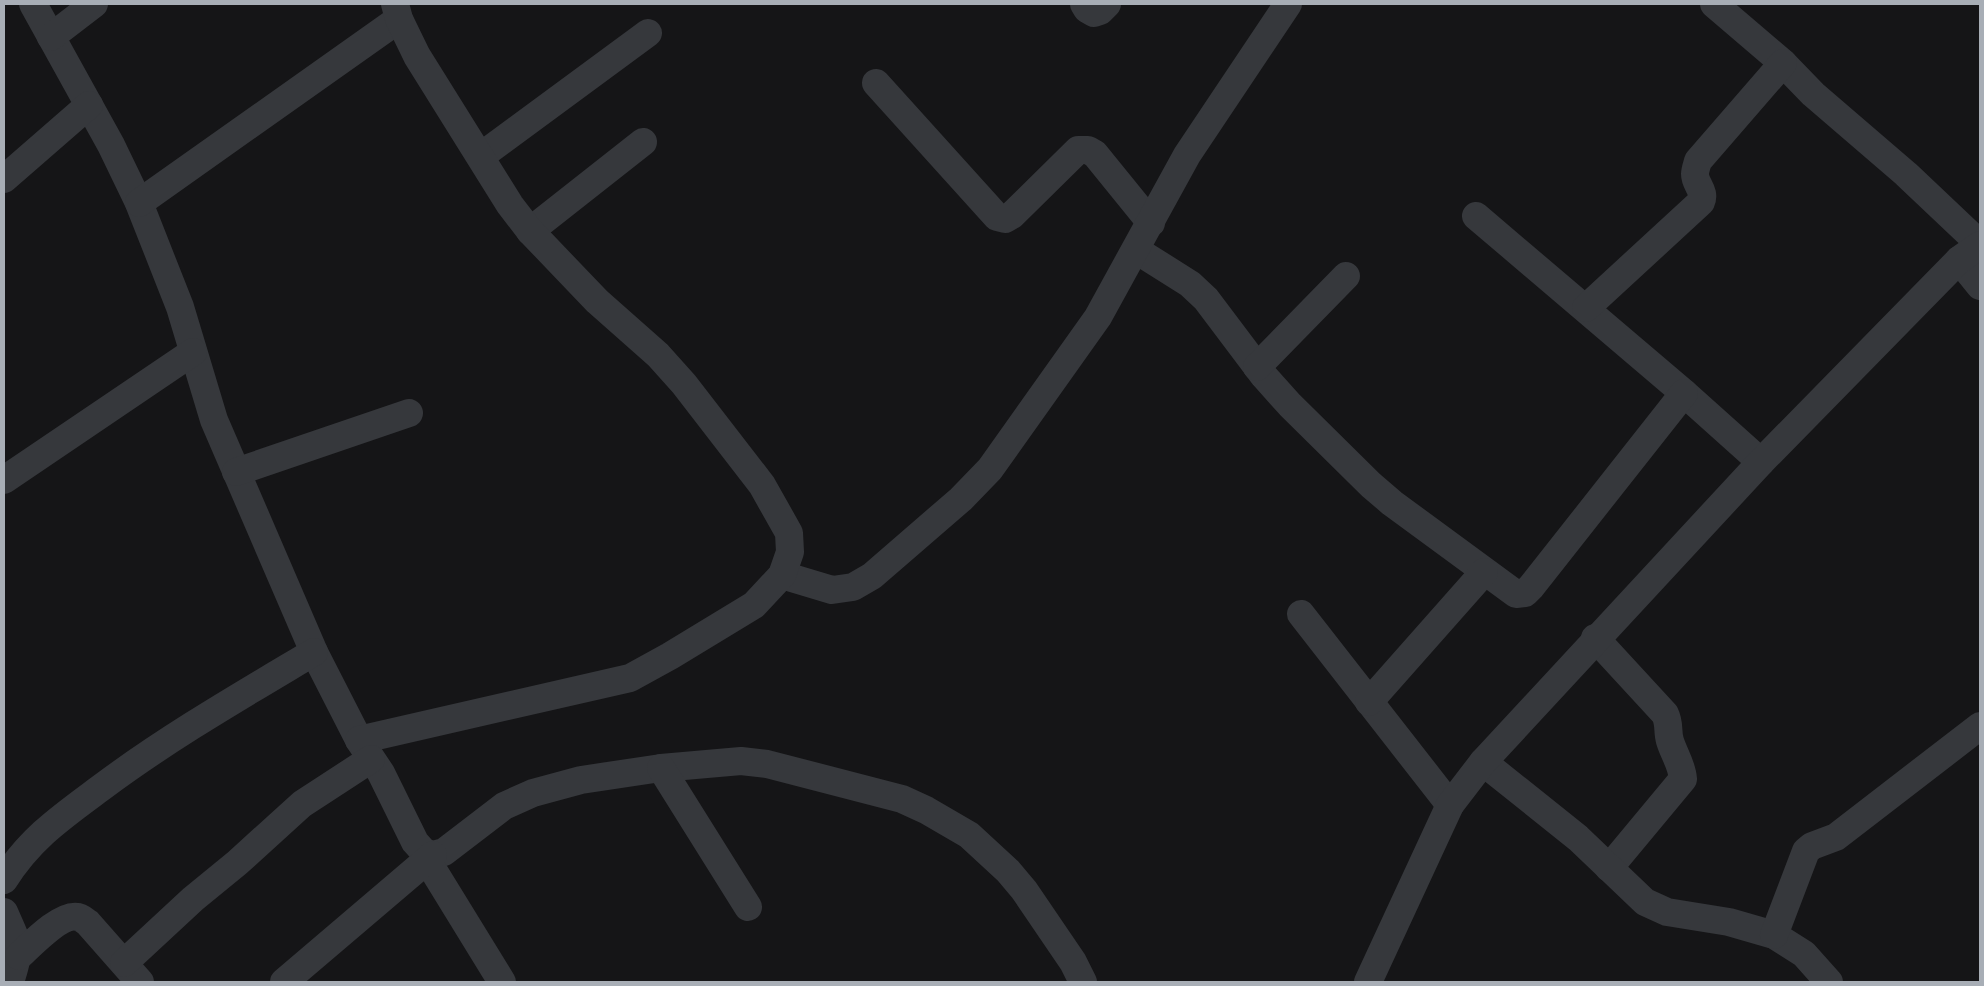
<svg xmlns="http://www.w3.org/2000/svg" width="1984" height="986" font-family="Jost,sans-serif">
  <rect width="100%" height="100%" fill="#151517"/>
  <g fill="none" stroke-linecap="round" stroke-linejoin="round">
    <g stroke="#36383c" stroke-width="28">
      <path d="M33 4 111 145 139 203 180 307 214 420 314 652 359 740 381 773 415 842 424 852 433 855 444 852 504 806 533 793 581 780 661 768 741 761 767 764 902 799 926 810 969 835 1008 871 1024 890 1073 962 1083 982"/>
      <path d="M1084 4 1087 9 1094 13 1100 11 1107 4"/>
      <path d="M1714 4 1783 63 1813 94 1906 174 1980 244"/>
      <path d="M51 37 94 4"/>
      <path d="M876 83 997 217 1005 219 1012 215 1078 150H1088L1095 154 1151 223"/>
      <path d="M481 156 648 33"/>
      <path d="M4 179 89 105"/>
      <path d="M139 203 399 19"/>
      <path d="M1476 216 1684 393 1761 462"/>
      <path d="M530 231 643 142"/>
      <path d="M1136 250 1190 284 1206 299 1264 376 1290 405 1371 485 1392 503 1516 594 1525 593 1531 587 1684 393"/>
      <path d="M1959 260 1980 286"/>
      <path d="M1586 308 1701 202C1706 191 1695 185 1695 174 1695 170 1697 165 1698 161L1783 63"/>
      <path d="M1257 367 1346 276"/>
      <path d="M236 472 409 413"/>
      <path d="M4 480 193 352"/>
      <path d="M782 575 832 590 853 587 872 576 961 499 990 469 1098 317 1187 155 1288 4"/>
      <path d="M1301 614 1450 805"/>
      <path d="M1595 638 1665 714C1670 724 1667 731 1670 741 1674 754 1682 765 1683 779L1609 868"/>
      <path d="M1369 702 1484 572"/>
      <path d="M359 740 630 678 670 656 754 605 782 575 790 552 789 533 762 485 684 384 658 355 597 301 530 231 510 205 417 56 399 19 395 4"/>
      <path d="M1483 762 1578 838 1645 902 1667 912 1729 922 1774 935 1804 954 1829 982"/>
      <path d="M661 768 748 907"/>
      <path d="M427 860 502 982"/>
      <path d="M4 880C30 838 63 816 102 787 169 737 242 695 314 652"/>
      <path d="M4 912C19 946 22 946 10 982"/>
      <path d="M1774 935 1806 851 1812 846 1836 837 1980 726"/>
      <path d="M19 956C31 945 61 913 78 917 81 917 85 921 88 923L140 982"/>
      <path d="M124 963 193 899 237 863 302 804 371 759"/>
      <path d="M284 982 433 855"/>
      <path d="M1368 982 1450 805 1483 762 1761 462 1959 260 1980 245"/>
    </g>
  </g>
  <rect width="1984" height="986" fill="none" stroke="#a8aeb6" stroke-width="10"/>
</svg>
